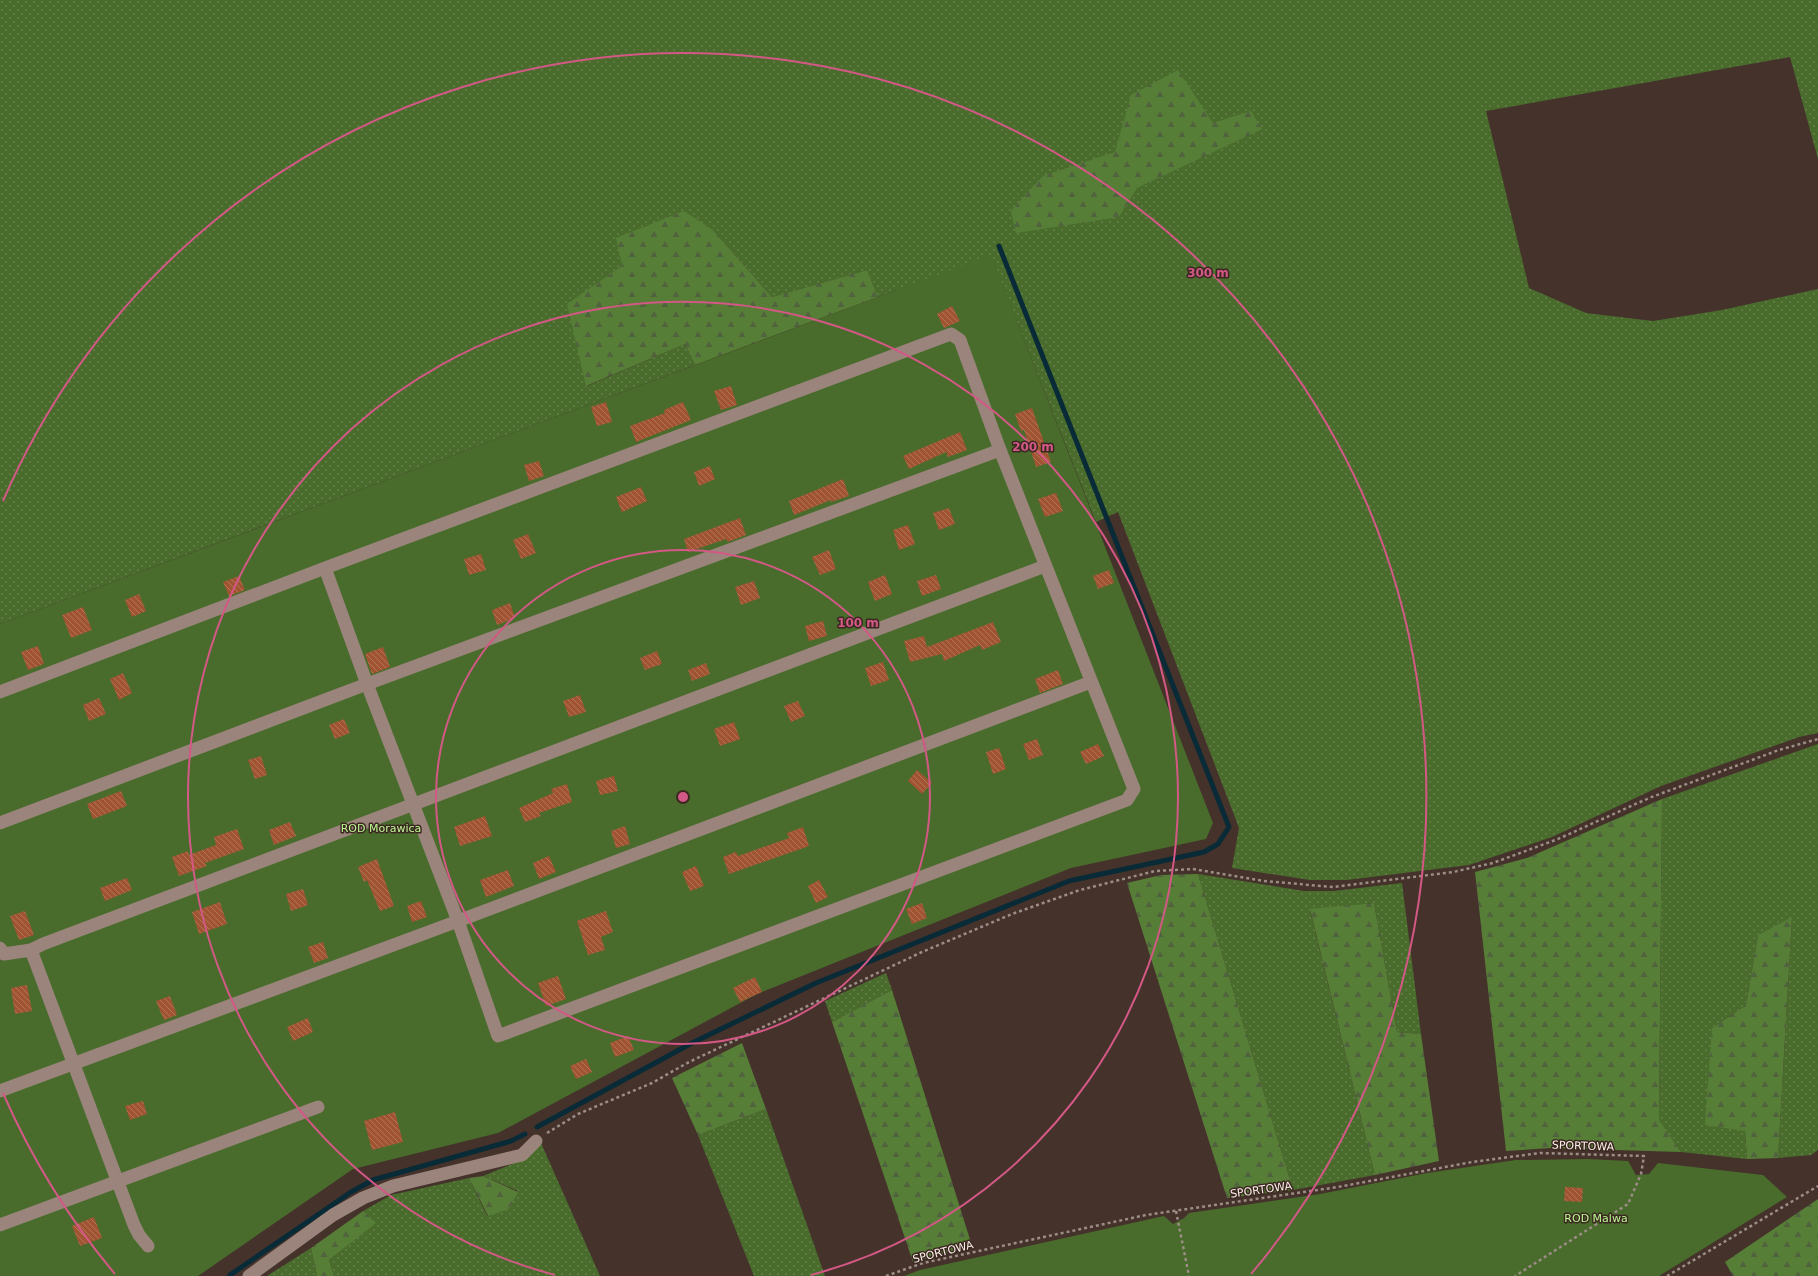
<svg xmlns="http://www.w3.org/2000/svg" width="1818" height="1276" font-family="'DejaVu Sans',sans-serif">
  <defs>
    <pattern id="grass-dots" width="8" height="8" patternUnits="userSpaceOnUse"><rect width="8" height="8" fill="#496c2c"/><path d="M2 2h.1M6 6h.1" fill="none" stroke="#64814b" stroke-width="1.8" stroke-linecap="round"/></pattern>
    <pattern id="forest-firs" width="22" height="20" patternUnits="userSpaceOnUse"><rect width="22" height="20" fill="#567e36"/><path d="M5 1l3.5 6h-7zM16 11l3.5 6h-7z" fill="#51633e"/></pattern>
    <pattern id="building-back-hatch" width="6" height="6" patternUnits="userSpaceOnUse"><rect width="6" height="6" fill="#a05431"/><path d="M-1 5l2 2M0 0l6 6M5-1l2 2" fill="none" stroke="#b37559"/></pattern>
  </defs>
  <rect width="100%" height="100%" fill="#44322b"/>
  <g fill="url(#grass-dots)">
    <path d="M0 0H1818V159L1790 57 1486 111 1529 288 1586 313 1653 321 1722 310 1818 289V733L1799 737 1661 786 1552 837 1469 865 1347 880H1310L1232 868 1239 828 1118 512 1096 522 991 256 878 297 867 270 772 297 713 230 622 266 587 386 685 344 695 365 0 624Z"/>
    <path d="M1818 744V1150L1811 1155 1778 1158 1792 918 1758 935 1746 1005 1712 1028 1745 1131 1747 1159 1681 1152 1659 1121 1662 799Z"/>
    <path d="M1198 874 1304 891H1334L1402 883 1421 1034 1397 1032 1374 903 1310 910 1375 1175 1293 1190Z"/>
    <path d="M886 973 892 990 832 1022 825 1001Z"/>
    <path d="M766 1109 825 1276H754L698 1135Z"/>
    <path d="M541 1143 600 1276H334L329 1260 375 1223 363 1211 391 1195 469 1178 487 1216 518 1191 483 1176 527 1158Z"/>
    <path d="M311 1248 317 1276H267Z"/>
  </g>
  <g fill="url(#forest-firs)">
    <path d="M1178 70 1213 123 1251 111 1262 129 1137 188 1119 217 1016 233 1011 211 1043 176 1115 152 1131 95Z"/>
    <path d="M684 211 713 230 772 297 867 270 878 297 695 365 685 344 586 386 567 304 622 266 616 238Z"/>
    <path d="M1662 799 1659 1120 1681 1152 1550 1148 1506 1151 1475 872 1527 858Z"/>
    <path d="M1198 874 1293 1190 1227 1198 1127 883 1161 875Z"/>
    <path d="M1374 903 1397 1032 1421 1034 1439 1161 1375 1175 1310 909Z"/>
    <path d="M1792 917 1778 1158 1747 1159 1745 1131 1705 1125 1712 1028 1746 1005 1758 935Z"/>
    <path d="M892 990 972 1246 913 1262 832 1022Z"/>
    <path d="M742 1043 766 1109 698 1135 672 1078Z"/>
    <path d="M483 1176 518 1192 509 1209 488 1216 469 1178Z"/>
    <path d="M1818 1199V1276H1733L1725 1262Z"/>
    <path d="M363 1211 376 1223 329 1260 334 1276H317L311 1248Z"/>
  </g>
  <g fill="#496c2c">
    <path d="M991 255 1213 823 1206 839 1071 868 757 994 498 1133 353 1169 198 1276H0V624Z"/>
    <path d="M1588 1159 1628 1161 1636 1175 1649 1174 1658 1163 1763 1175 1787 1197 1659 1276H904L920 1270 1164 1216 1173 1224 1184 1218 1189 1213 1320 1194 1427 1173 1516 1160Z"/>
  </g>
  <g fill="none" stroke-linecap="round" stroke-linejoin="round">
    <g stroke="#082b37" stroke-width="5">
      <path d="M537 1127 692 1043 816 983 1069 881 1204 852 1218 844 1229 827 999 246"/>
      <path d="M230 1275 351 1192 373 1180 511 1141 525 1134"/>
    </g>
  </g>
  <g fill="url(#building-back-hatch)">
    <path d="M952 306 960 321 944 328 937 314Z"/>
    <path d="M731 386 737 405 721 410 714 391Z"/>
    <path d="M606 402 612 422 597 426 591 407Z"/>
    <path d="M683 402 691 420 636 442 630 426 665 413 664 410Z"/>
    <path d="M1032 408 1051 462 1036 467 1024 430 1021 431 1015 414Z"/>
    <path d="M960 432 967 450 948 457 946 452 909 469 903 456Z"/>
    <path d="M539 461 544 476 529 481 524 465Z"/>
    <path d="M710 466 715 479 699 486 694 472Z"/>
    <path d="M843 479 849 496 831 502V500L794 515 789 501Z"/>
    <path d="M641 487 647 501 622 512 616 497Z"/>
    <path d="M1056 493 1063 511 1045 517 1038 499Z"/>
    <path d="M949 508 955 524 939 530 933 513Z"/>
    <path d="M740 518 746 535 728 542 726 539 688 552 684 539Z"/>
    <path d="M908 525 915 544 899 550 893 530Z"/>
    <path d="M528 534 536 553 521 559 513 540Z"/>
    <path d="M829 550 836 569 820 575 812 557Z"/>
    <path d="M481 554 486 570 469 575 464 559Z"/>
    <path d="M1109 570 1114 583 1098 589 1093 576Z"/>
    <path d="M885 575 892 594 875 601 868 582Z"/>
    <path d="M936 575 941 589 922 596 917 581Z"/>
    <path d="M239 576 245 590 229 596 223 582Z"/>
    <path d="M754 581 760 598 741 605 735 587Z"/>
    <path d="M139 594 146 611 132 617 125 600Z"/>
    <path d="M510 603 515 618 497 625 492 610Z"/>
    <path d="M83 607 92 630 71 638 62 615Z"/>
    <path d="M823 621 827 636 809 641 805 626Z"/>
    <path d="M993 622 1001 642 982 650 980 645 944 661 942 654 910 662 904 641 924 636 927 647Z"/>
    <path d="M38 646 44 664 28 670 21 652Z"/>
    <path d="M383 647 390 667 372 674 365 654Z"/>
    <path d="M657 651 662 664 645 670 640 658Z"/>
    <path d="M883 662 889 680 871 686 865 668Z"/>
    <path d="M706 663 710 674 692 681 688 670Z"/>
    <path d="M1058 670 1063 684 1040 693 1035 679Z"/>
    <path d="M123 673 132 693 119 700 110 679Z"/>
    <path d="M580 695 586 712 569 717 563 701Z"/>
    <path d="M99 698 106 714 89 721 83 705Z"/>
    <path d="M798 701 805 716 791 722 784 706Z"/>
    <path d="M344 719 350 733 335 739 329 725Z"/>
    <path d="M734 722 740 739 720 746 714 729Z"/>
    <path d="M1037 739 1043 755 1029 760 1023 744Z"/>
    <path d="M1098 744 1104 756 1086 764 1080 752Z"/>
    <path d="M999 748 1006 769 993 774 986 752Z"/>
    <path d="M261 756 267 775 255 779 248 760Z"/>
    <path d="M917 770 932 783 922 794 908 781Z"/>
    <path d="M614 776 618 791 600 795 596 781Z"/>
    <path d="M567 784 572 802 539 813 541 816 525 822 519 808 553 793 551 789Z"/>
    <path d="M121 791 127 806 93 819 87 804Z"/>
    <path d="M485 816 492 836 460 846 454 827Z"/>
    <path d="M290 822 296 836 274 845 269 830Z"/>
    <path d="M625 826 630 844 616 848 611 831Z"/>
    <path d="M803 827 809 846 729 874 723 857 736 852 738 856 789 838 787 833Z"/>
    <path d="M237 829 244 849 205 863 207 866 179 876 172 857 188 851 189 855 216 845 214 837Z"/>
    <path d="M549 856 556 872 539 879 533 863Z"/>
    <path d="M377 859 394 906 380 911 367 880 364 882 358 867Z"/>
    <path d="M696 866 704 886 690 891 682 872Z"/>
    <path d="M508 870 514 886 486 897 480 880Z"/>
    <path d="M127 878 132 890 105 901 100 888Z"/>
    <path d="M819 880 828 897 816 903 808 886Z"/>
    <path d="M303 889 308 905 291 911 286 894Z"/>
    <path d="M421 901 427 917 412 922 407 906Z"/>
    <path d="M220 902 227 924 199 934 192 912Z"/>
    <path d="M922 903 927 918 912 924 906 909Z"/>
    <path d="M25 911 34 935 19 940 10 916Z"/>
    <path d="M606 911 613 932 601 937 605 950 588 955 577 921Z"/>
    <path d="M323 942 328 958 314 963 308 947Z"/>
    <path d="M558 976 566 999 546 1006 538 983Z"/>
    <path d="M755 977 762 992 740 1002 733 988Z"/>
    <path d="M27 985 32 1011 15 1014 11 988Z"/>
    <path d="M170 996 177 1015 164 1020 156 1001Z"/>
    <path d="M308 1018 313 1032 293 1041 287 1027Z"/>
    <path d="M628 1036 634 1050 615 1057 610 1043Z"/>
    <path d="M586 1059 592 1072 576 1079 570 1066Z"/>
    <path d="M143 1101 147 1114 130 1120 125 1106Z"/>
    <path d="M395 1112 403 1142 372 1150 364 1121Z"/>
    <path d="M1565 1187 1583 1188 1582 1202 1564 1201Z"/>
    <path d="M94 1217 102 1238 80 1246 72 1226Z"/>
  </g>
  <g fill="none" stroke-linecap="round" stroke-linejoin="round">
    <g stroke="#9c8d87" stroke-width="2.5" stroke-dasharray="3 3" stroke-linecap="butt">
      <path d="M547 1133 578 1114 652 1083 689 1062 922 952 1012 914 1080 890 1155 871 1193 869 1264 881 1333 887 1453 872 1493 863 1558 839 1649 798 1779 750 1818 739"/>
      <path d="M1176 1211 1189 1276"/>
      <path d="M886 1276 923 1263 1146 1215 1338 1187 1472 1162 1540 1153 1644 1156 1641 1174 1628 1204 1515 1276"/>
      <path d="M1667 1276 1818 1186"/>
    </g>
    <g stroke="#9a847b" stroke-width="13">
      <path d="M0 692 325 568 951 334 960 340 1000 450 1134 789 1127 800 498 1036 458 921 367 684 325 568"/>
      <path d="M0 823 367 684 1000 450"/>
      <path d="M0 948 4 954 31 950 134 1225 139 1235 148 1246"/>
      <path d="M31 950 43 944 1045 566"/>
      <path d="M0 1091 458 921 1091 682"/>
      <path d="M0 1225 318 1107"/>
      <path d="M249 1276 333 1215 363 1198 393 1186 522 1155 536 1141"/>
    </g>
  </g>
  <g fill="none" stroke="#d35886" stroke-width="2">
    <circle cx="683" cy="797" r="247"/>
    <path d="M555 1275A495 495 0 1 1 811 1275"/>
    <path d="M115 1274A742 742 0 0 1 3 1093M3 501A742 742 0 1 1 1251 1274"/>
  </g>
  <g text-anchor="middle" dominant-baseline="central" stroke-width="3" stroke-linejoin="round" paint-order="stroke">
    <g font-size="11" fill="#bef894" stroke="#3a2821">
      <text x="381" y="828">ROD Morawica</text>
      <text x="1596" y="1218">ROD Malwa</text>
    </g>
    <g font-size="11" fill="#fcefea" stroke="#3a2821">
      <text transform="translate(1583 1146) rotate(2)">SPORTOWA</text>
      <text transform="translate(1261 1190) rotate(-8)">SPORTOWA</text>
      <text transform="translate(943 1252) rotate(-14)">SPORTOWA</text>
    </g>
  </g>
  <circle cx="683" cy="797" r="6" fill="#d35886" stroke="#3a2821" stroke-width="2"/>
  <g font-size="12" text-anchor="middle" font-weight="bold" fill="#d35886" stroke="#3a2821" stroke-width="3" stroke-linejoin="round" paint-order="stroke">
    <text x="1208" y="277">300 m</text>
    <text x="1033" y="451">200 m</text>
    <text x="858" y="627">100 m</text>
  </g>
</svg>
